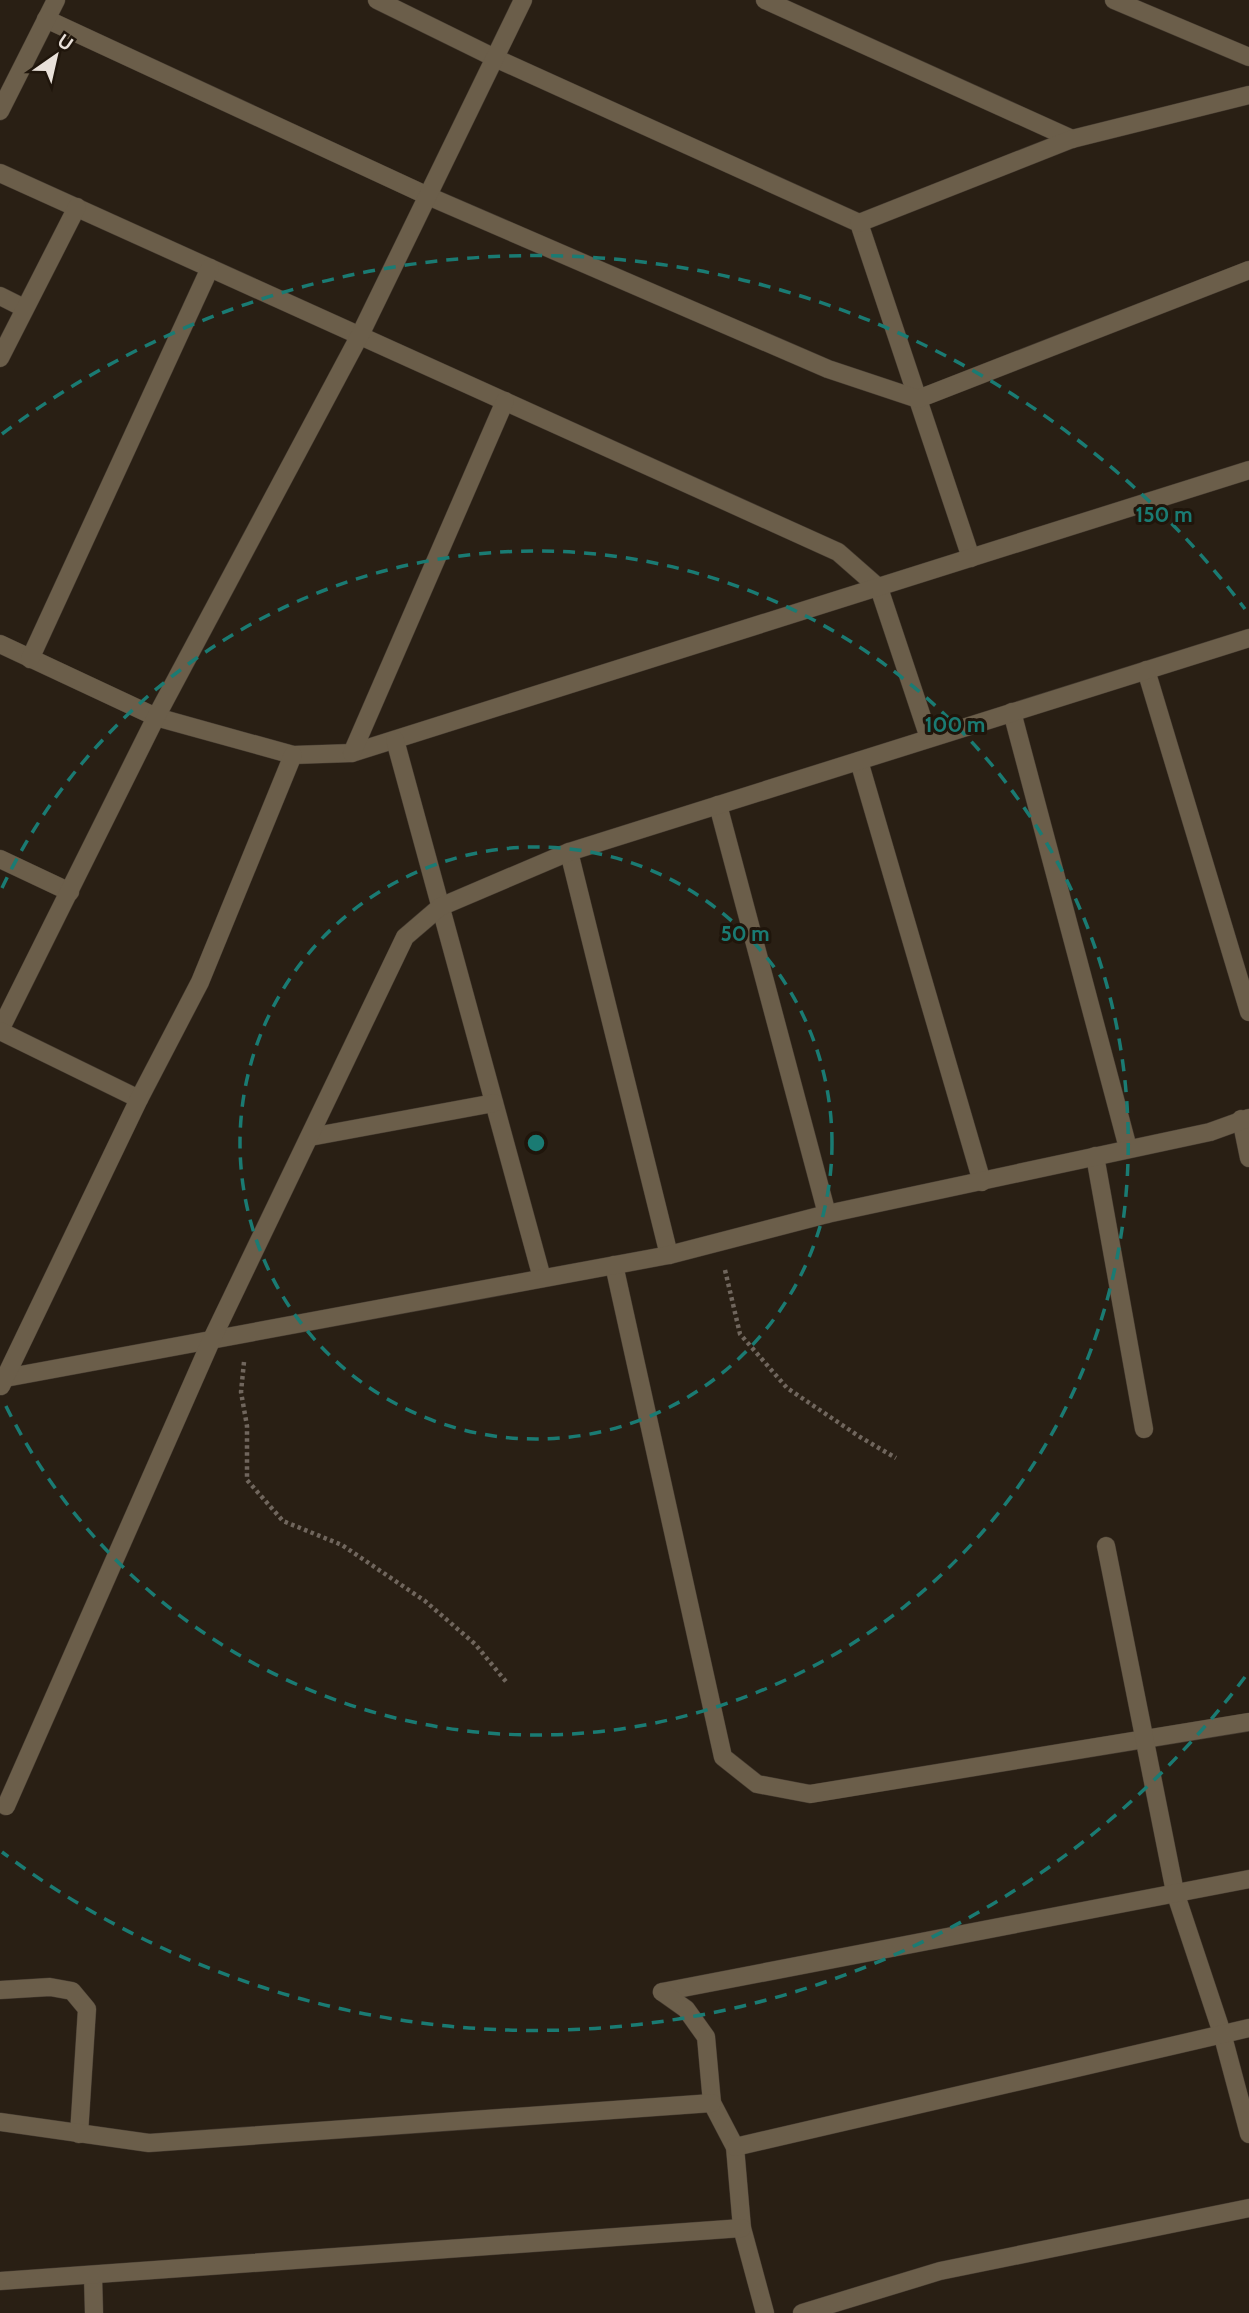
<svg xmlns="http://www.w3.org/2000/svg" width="1249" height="2313" font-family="Cabin,sans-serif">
  <rect width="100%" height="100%" fill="#291f14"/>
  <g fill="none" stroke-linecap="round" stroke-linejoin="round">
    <g stroke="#443a30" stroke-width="19">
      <g id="minor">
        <path d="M377 0 495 58 859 223 971 558"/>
        <path d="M765 0 1072 139"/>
        <path d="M1114 0 1249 57"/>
        <path d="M46 19 428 196 828 369 918 399 1249 270"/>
        <path d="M0 111 56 0"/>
        <path d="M0 173 838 552 879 588 929 738"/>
        <path d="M859 223 1072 139 1249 95"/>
        <path d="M0 296 24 308"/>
        <path d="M0 358 77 207"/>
        <path d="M0 644 156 717 293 755 352 753 1249 470"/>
        <path d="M30 659 210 268"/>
        <path d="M1146 670 1249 1012"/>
        <path d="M1012 712 1128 1148"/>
        <path d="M395 740 542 1278"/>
        <path d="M352 753 505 401"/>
        <path d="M859 761 982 1182"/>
        <path d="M718 805 827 1214"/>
        <path d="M569 852 669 1255"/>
        <path d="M0 859 70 892"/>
        <path d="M0 1030 156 717 360 335 523 0"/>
        <path d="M0 1031 139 1099"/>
        <path d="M1241 1119 1249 1158"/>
        <path d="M310 1137 494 1103"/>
        <path d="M1095 1156 1144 1429"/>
        <path d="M614 1265 723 1757 757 1784 810 1794 1249 1722"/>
        <path d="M0 1379 669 1255 827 1214 1210 1132 1249 1118"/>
        <path d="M1 1386 139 1099 200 982 293 755"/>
        <path d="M1106 1546 1175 1892 1222 2033 1249 2134"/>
        <path d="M6 1806 211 1341 405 937 440 907 569 852 1249 638"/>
        <path d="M0 1990 50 1987 72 1991 87 2009 79 2134"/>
        <path d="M662 1992 1249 1879"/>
        <path d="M662 1992 686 2009 706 2037 712 2103 735 2147 742 2228 765 2313"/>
        <path d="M0 2122 149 2143 712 2103"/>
        <path d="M735 2147 1249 2028"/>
        <path d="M93 2276 94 2313"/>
        <path d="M0 2281 742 2228"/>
        <path d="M802 2313 940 2271 1249 2208"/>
      </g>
    </g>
    <g stroke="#70665d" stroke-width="4.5" stroke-dasharray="3.5 3.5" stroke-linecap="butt">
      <path d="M725 1270 740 1334 787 1388 860 1437 896 1458"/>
      <path d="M244 1362 241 1392 247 1426V1480L283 1521 342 1545 425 1601 475 1644 508 1684"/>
    </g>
    <use href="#minor" stroke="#6b5e4a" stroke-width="18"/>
  </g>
  <g fill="none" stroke="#1a7b73" stroke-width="3.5" stroke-dasharray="12 9">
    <circle cx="536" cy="1143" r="296"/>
    <path d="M2 888A592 592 0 1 1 2 1398"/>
    <path d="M1245 1677A888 888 0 0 1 2 1852M2 434A888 888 0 0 1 1245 609"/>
  </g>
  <circle cx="536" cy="1143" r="10" fill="#1a7b73" stroke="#1f150b" stroke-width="3.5"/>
  <g font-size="21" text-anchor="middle" font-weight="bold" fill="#1a7b73" stroke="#1f150b" stroke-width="6" stroke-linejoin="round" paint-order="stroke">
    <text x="1164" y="522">150 m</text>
    <text x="955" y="732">100 m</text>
    <text x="745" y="941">50 m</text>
  </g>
  <g transform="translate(56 56) rotate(34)" stroke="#1f150b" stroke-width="5" paint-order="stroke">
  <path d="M0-5L12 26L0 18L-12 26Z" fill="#e9e1da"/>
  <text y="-10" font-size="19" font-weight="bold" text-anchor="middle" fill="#e9e1da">U</text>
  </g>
</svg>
